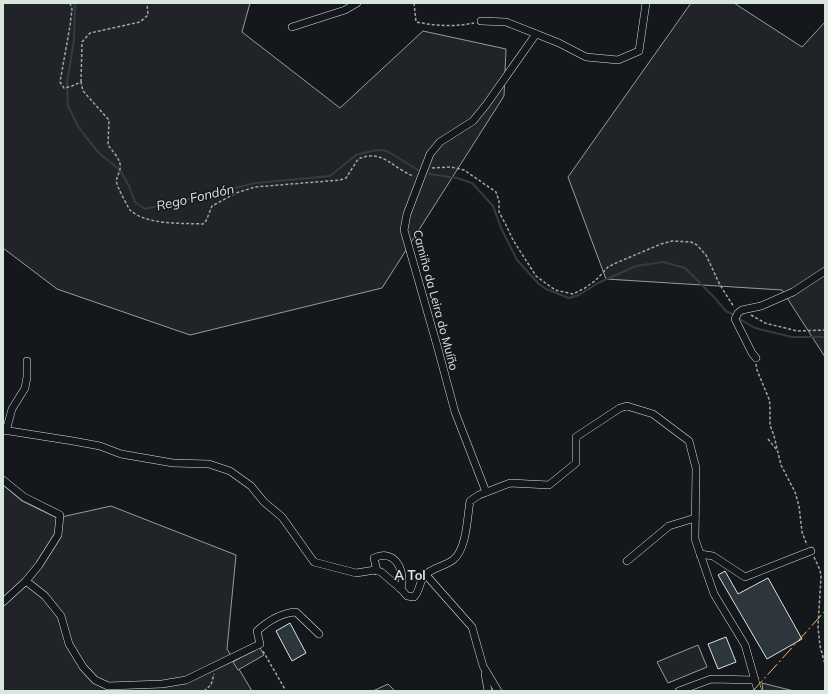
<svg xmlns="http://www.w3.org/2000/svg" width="828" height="694" font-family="Mulish,sans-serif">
  <rect width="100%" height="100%" fill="#14181c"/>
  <g fill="#202428" stroke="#939e99">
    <path d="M3 3H250L242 32 340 108 423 31 506 49 504 96 382 288 190 335 57 289 3 248Z"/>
    <path d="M691 3H734L802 47 825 22V357L782 290 606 279 568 177Z"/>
    <path d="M3 485 22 501 57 518 111 506 236 555 227 649 252 691H3Z"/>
    <path d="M698 645 707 667 668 683 657 662Z"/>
    <path d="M388 684 395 691H373Z"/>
  </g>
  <g fill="#24282b" stroke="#939e99">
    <path d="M259 646 264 655 238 670 233 662Z"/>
    <path d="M762 683 794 691H763Z"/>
  </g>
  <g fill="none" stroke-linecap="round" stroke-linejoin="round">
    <g stroke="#363b3e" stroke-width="2">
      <path d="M75 3 74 40 67 83 68 106 78 126 86 137 99 153 120 170 129 186 135 202 145 209 256 183 330 176 356 155 372 151 380 150 387 151 418 170"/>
      <path d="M429 174 457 178 472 183 493 206 502 230 517 260 538 283 546 289 569 298 579 295 598 283 636 266 663 262 685 268 713 296 726 311 734 315"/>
      <path d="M738 318 755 328 792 337H825"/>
    </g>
  </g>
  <g fill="#2c363c" stroke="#d8e6dc">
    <path d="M725 571 738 594 768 578 802 639 767 659 718 575Z"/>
    <path d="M290 623 306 653 292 661 276 631Z"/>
    <path d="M726 637 736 662 718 669 708 644Z"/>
  </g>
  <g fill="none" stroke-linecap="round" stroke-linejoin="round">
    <g stroke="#d8e6dc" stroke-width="8">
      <g id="minor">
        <path d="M481 21 506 22 559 43 586 57 618 60 639 51 646 3"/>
        <path d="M292 27 345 10 357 3"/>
        <path d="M756 358 752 353 735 319 738 313 742 310 761 306 793 292 825 271"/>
        <path d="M3 430 73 441 100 446 121 454 173 463 209 464 230 471 251 486 264 502 282 517 314 562 356 573 375 570 381 572 401 589 407 596 414 597C420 591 419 582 425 575 432 568 445 566 453 560 467 549 467 518 470 501L479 495 510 483 549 485 576 463V437L620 408 627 406 653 414 689 441 696 468 695 539 714 594 745 645 758 691"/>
        <path d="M6 431 12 409 25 388 27 377V361"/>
        <path d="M3 480 24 497 60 515 58 535 39 565 26 581 3 602"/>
        <path d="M486 492 455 412 438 349 404 230 407 214 430 154 440 142 473 121 486 105 536 34"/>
        <path d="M700 554 713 556 745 577 811 551"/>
        <path d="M627 561 669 526 695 518"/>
        <path d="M377 571 374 558C395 548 406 571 401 589"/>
        <path d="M426 575 472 627 483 666 498 691"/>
        <path d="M26 581 45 596 61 616 69 644 83 667 95 680 108 686 162 684 186 680 260 644 257 631C268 621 280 613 296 612L319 634"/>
        <path d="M485 674 488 691"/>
        <path d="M679 691 711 679 755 680"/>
      </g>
    </g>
    <g stroke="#9da8a2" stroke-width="1.5" stroke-dasharray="3 2" stroke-linecap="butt">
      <path d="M70 3 72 9 70 26 60 82 64 88 72 86 81 82 83 91 109 120 108 145C113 152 122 160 120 169 119 175 115 179 117 184 118 188 129 210 131 211 148 225 181 223 203 224L206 221 212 206 236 193 255 187 340 180 346 178 358 159C378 151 386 160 403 171 407 173 409 175 414 176"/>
      <path d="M414 3 416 22C436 26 454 27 474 23"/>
      <path d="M81 82 82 42 90 33 140 22 148 15 147 3"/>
      <path d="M432 168 451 167 464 170 496 192 499 201V212L506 225 513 240 536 276 555 290 573 294 585 288 596 280 608 267 616 263 661 244 672 241 691 242 697 245 706 255 720 285 734 307"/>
      <path d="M751 315 765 323 797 331 825 330"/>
      <path d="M756 364 757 370 769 399 770 405V425L774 436 781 465 795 492 799 506 802 532 807 545"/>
      <path d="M768 439 776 449"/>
      <path d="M814 557 820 570 821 576 818 627 820 646 825 664"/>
      <path d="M263 651 286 691"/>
      <path d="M204 691 211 685 214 674"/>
    </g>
    <use href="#minor" stroke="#14181c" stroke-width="7"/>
    <path stroke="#ffb74d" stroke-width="1" stroke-dasharray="14 3 2 3" stroke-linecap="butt" d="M753 691 825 611"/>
  </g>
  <g text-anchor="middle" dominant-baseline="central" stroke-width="3" stroke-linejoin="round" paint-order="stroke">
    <g font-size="12" fill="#d8e6dc" stroke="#14181c">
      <text transform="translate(436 300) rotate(75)">Camiño da Leira do Muíño</text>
    </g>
    <g font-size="13" font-style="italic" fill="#d8e6dc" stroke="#14181c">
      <text transform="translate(195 197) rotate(-13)">Rego Fondón</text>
    </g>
    <g font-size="13" font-weight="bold" fill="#d8e6dc" stroke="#14181c">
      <text x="410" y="575">A Tol</text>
    </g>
  </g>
  <rect width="828" height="694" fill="none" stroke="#d8e6dc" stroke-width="8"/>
</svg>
